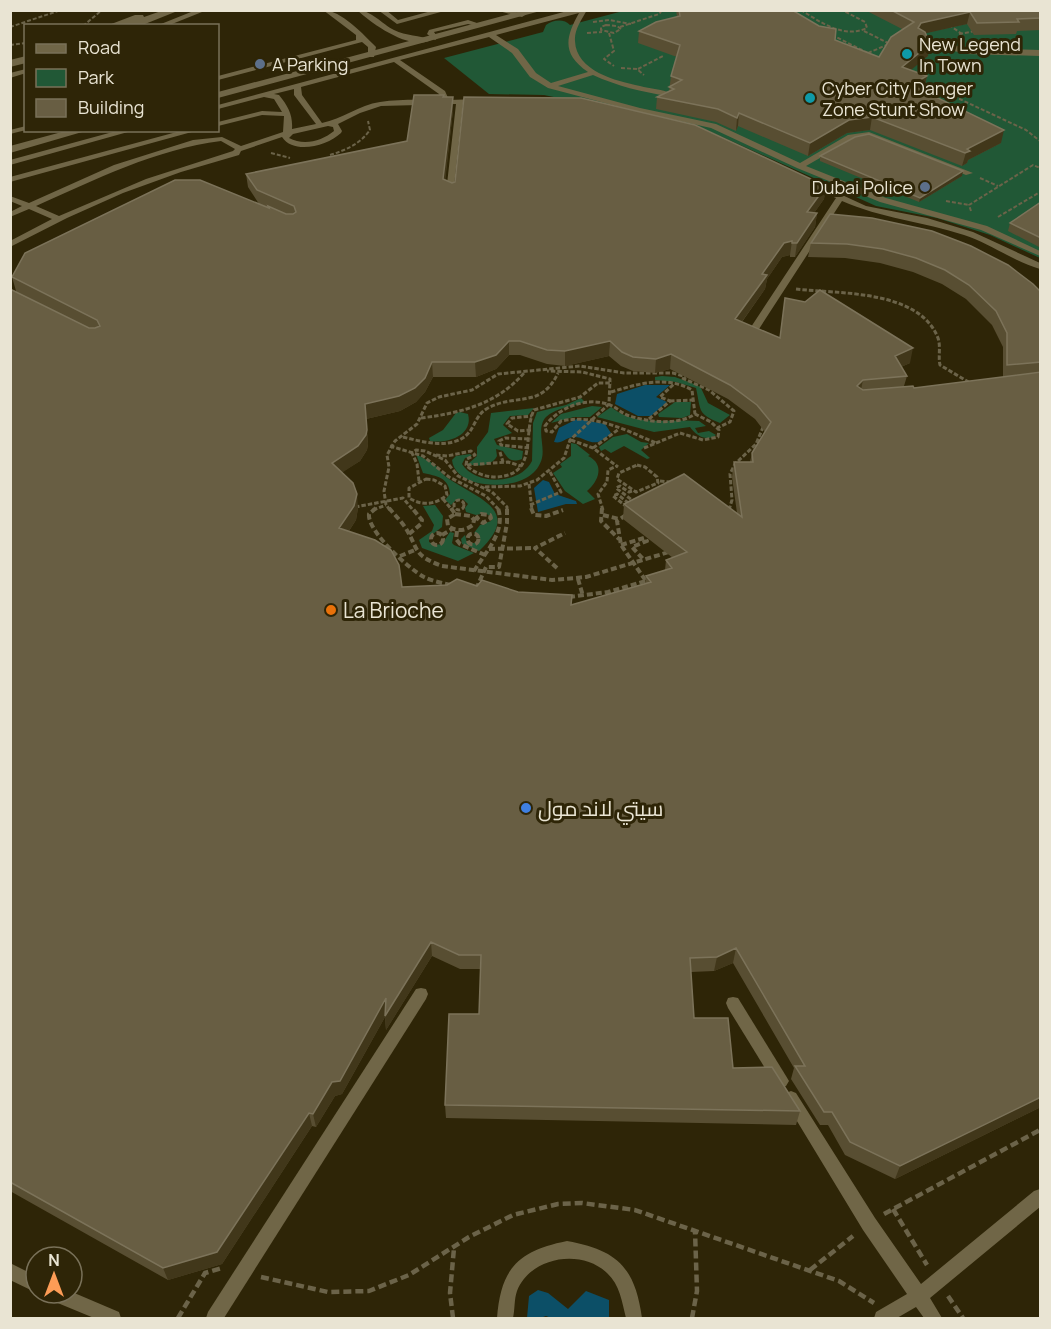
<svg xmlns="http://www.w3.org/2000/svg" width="1051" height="1329" font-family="Manrope,Cairo,sans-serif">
  <rect width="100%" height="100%" fill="#2e2507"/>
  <g fill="#215836">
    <path d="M623 11H1040V258L990 235 937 218 876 206 700 127 544 95 489 94 444 58 543 32 546 25C552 20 564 18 570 25Z"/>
    <path d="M662 376 675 377 697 385 701 388 708 403 730 415 720 423C697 414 701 410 696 388L676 382 655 380V377Z"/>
    <path d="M581 398 585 402C574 406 555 408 546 417 536 428 545 445 542 458 535 486 496 488 474 482 463 479 453 471 452 460L456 456 470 454 472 456 465 458 462 464C476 486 520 485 532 461L533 423 537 412 566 405Z"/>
    <path d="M675 402H691L690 415 682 418 659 417 658 414Z"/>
    <path d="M592 406 602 407 590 417H574L551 423 561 414Z"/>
    <path d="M611 407C637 428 669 418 699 421L706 426 695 428 698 433 709 431 716 435C707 442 696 436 690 427L654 432 597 417Z"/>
    <path d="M534 408 528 415 510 416 503 425 512 433 494 439 497 445 523 451 522 459C511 463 508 459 503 451L496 449 497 456C492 466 478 467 468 464L477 456V447L488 432 491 413Z"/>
    <path d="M460 412 468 414C474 436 446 444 430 441L429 438 443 430 456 413Z"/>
    <path d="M627 434 641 442 649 443 641 450 650 458 647 459 624 446 611 453 605 449 601 451 599 447 613 437Z"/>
    <path d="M571 443 576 444 590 455 588 456C605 464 599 481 587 491L595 499 583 504 565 491 553 473 562 467 560 464 571 456Z"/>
    <path d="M416 454C422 458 430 461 436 466 440 471 444 476 449 479 481 500 522 511 479 551L462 544 461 539 465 535 467 543H479L480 537 474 533 480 525 491 521 492 517 485 513 476 515 466 512 465 508 468 504 463 499 456 500 451 505 445 500 450 494C449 477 436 476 423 473Z"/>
    <path d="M435 505 443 516 442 527 429 537V542L435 545 442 544 450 532 454 533 452 543 454 545 474 553 458 561 422 548 419 540 432 531 434 525 423 506Z"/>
  </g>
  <g fill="#0c4f67">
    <path d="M645 385H670L656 397 667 402 651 416H638L615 404 617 394Z"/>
    <path d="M577 419 605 424 611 433C593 452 587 436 573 437 565 438 562 444 554 442L559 428Z"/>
    <path d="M543 480 549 482 555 494 576 501 577 504H566L538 512 534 488Z"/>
    <path d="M538 1290 548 1293 568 1309 586 1291 609 1300V1318H551L546 1316 540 1318H527L529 1296Z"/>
  </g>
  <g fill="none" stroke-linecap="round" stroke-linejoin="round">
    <g stroke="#6b6349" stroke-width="2" stroke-dasharray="4 2" stroke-linecap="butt">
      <path d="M801 10C820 22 844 39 867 28L865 22 842 10"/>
      <path d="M593 22 609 20 631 24"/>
      <path d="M606 25 617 26 621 29 614 33 601 30V27Z"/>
      <path d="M949 25 962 34"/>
      <path d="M83 26 102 10"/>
      <path d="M10 27 61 10"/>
      <path d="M620 27 659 14 662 10"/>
      <path d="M864 31 890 44"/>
      <path d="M587 33 602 32"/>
      <path d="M609 33 614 51 604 59 614 66"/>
      <path d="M959 34 975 31"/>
      <path d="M832 35 868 53V56"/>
      <path d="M10 45 26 43"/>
      <path d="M868 53 889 44"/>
      <path d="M621 68 637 69 644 75"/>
      <path d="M638 69 663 56"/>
      <path d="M921 81 1026 130 1040 141"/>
      <path d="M271 153 290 158"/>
      <path d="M330 155C346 150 360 144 370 130L368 121"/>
      <path d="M980 178 998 186"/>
      <path d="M946 201 969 205"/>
      <path d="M971 211 969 205 1033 165 1040 168"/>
      <path d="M998 217 1040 192"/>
    </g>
    <g stroke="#6b6349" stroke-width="3" stroke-dasharray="4.5 2" stroke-linecap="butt">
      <path d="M796 289C837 294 919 289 938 338 941 347 938 356 940 365L970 383"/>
      <path d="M682 378 709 390 734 411 730 422 717 428"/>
      <path d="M611 392C638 384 666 375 692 390L695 414C678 426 646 422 627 415 620 412 615 406 607 404 585 397 558 408 545 426L546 431 552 432 561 421C596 414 625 430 656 443"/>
      <path d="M670 401 693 400"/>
      <path d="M421 418C461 413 497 404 524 373"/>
      <path d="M649 419 670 401 660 397 674 384"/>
      <path d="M531 430 518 431 507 424 512 418 532 416"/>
      <path d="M403 437C419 441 437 446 453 442 477 436 471 417 488 408 516 393 541 409 558 373"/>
      <path d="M571 440 593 448 618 467"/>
      <path d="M390 446 423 456 449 477 486 496 499 510"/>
      <path d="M529 448 501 445 499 441 505 438 531 439"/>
      <path d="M593 448 619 429"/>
      <path d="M644 448 680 433 703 440 718 437 719 430 711 422 695 414"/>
      <path d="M500 452 503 462"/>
      <path d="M436 455 447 456 471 451 475 455 467 459 466 465C474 473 485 477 496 477 539 475 522 434 534 410L580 397 598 383H612"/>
      <path d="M467 465 508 462 521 466"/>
      <path d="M637 465 645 467 657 477 658 483 636 492 617 479 619 473Z"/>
      <path d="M426 479 434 480 445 486 447 495C435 505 422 506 409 498V488Z"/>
      <path d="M419 481 417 464 412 453 416 450 425 451 445 460 458 476 492 492 507 507V510"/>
      <path d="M660 481 670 482"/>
      <path d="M529 484 532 510"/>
      <path d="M485 487 520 486 537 480 564 458 570 440 609 404 610 379 582 372 547 371"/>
      <path d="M632 491 629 492 620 486 616 488 636 503"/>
      <path d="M443 499 452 510"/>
      <circle cx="459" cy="505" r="5"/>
      <path d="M530 505 561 492 549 470"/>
      <path d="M355 507 403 498 413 510"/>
      <path d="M627 507 613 496 617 494 631 505"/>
      <path d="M373 510 386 505"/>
      <path d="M390 510 386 505 384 491 389 467 387 455 395 441 417 424 427 403 439 397 472 390 498 374 580 366 624 373H673L686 377"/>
      <path d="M603 510 598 494 607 482 608 470 617 466"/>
      <path d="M729 510 732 500 730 474 735 464 756 444 764 425"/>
    </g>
    <g stroke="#6b6349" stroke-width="4" stroke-dasharray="6 3" stroke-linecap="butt">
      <path d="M376 508 369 514C367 531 409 569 424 577 432 581 442 583 451 585"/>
      <path d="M389 508C394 514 400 520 405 527 419 549 412 555 442 566L552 580 586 577 669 552"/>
      <path d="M451 508 455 514"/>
      <path d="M531 508 534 515 546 516 563 510"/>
      <path d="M602 508 601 521 619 539"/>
      <path d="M728 512 729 508"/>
      <path d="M455 514 471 516 474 520 473 525C465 531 457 532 448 526L447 519Z"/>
      <path d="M603 515 619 519"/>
      <path d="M626 515 617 521 621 545 646 581"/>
      <path d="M474 520 481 514 490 515 491 518 483 523 478 519"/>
      <path d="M457 531 456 539 460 544 485 555"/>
      <circle cx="437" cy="539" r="6"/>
      <circle cx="473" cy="539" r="5.5"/>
      <path d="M409 534 421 524 422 520 412 508"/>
      <path d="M442 535 452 529"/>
      <path d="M621 545 644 538 647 541 632 547 644 560"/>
      <path d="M489 549 535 548"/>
      <path d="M400 556 415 550"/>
      <path d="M557 568 535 548 565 533"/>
      <path d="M474 571C486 551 506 532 498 508"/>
      <path d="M578 579 583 596"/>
      <path d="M476 589 486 567H499L507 523V508"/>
      <path d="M569 597 608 592 649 580"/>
    </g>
    <g stroke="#6b6349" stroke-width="4.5" stroke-dasharray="8 4" stroke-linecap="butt">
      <path d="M893 1209 927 1265"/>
      <path d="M884 1214 1040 1130"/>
      <path d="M810 1270 853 1236"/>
      <path d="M261 1277 328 1292 369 1291 409 1275 469 1237 513 1215 558 1204 582 1203 635 1210 839 1281 874 1303"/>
      <path d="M948 1296 963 1318"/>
      <path d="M178 1318 205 1273 222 1268"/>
      <path d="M453 1318 450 1293 454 1248"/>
      <path d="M692 1318 697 1291 695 1231"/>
    </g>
    <g fill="#706647" fill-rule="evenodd">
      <path d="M196 10H207L167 26H156Z"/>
      <path d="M323 10C341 10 364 35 376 47L374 57H368V47L362 42 218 80V76L356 40V35Z"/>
      <path d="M357 10C371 10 382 24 394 30 406 36 420 35 431 40 410 51 372 24 357 10Z"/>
      <path d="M378 10H386L398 20 435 10H448L397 24Z"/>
      <path d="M495 10H510L525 15 522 17Z"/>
      <path d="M571 10H587C582 19 574 30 575 41 576 71 616 81 640 86 650 89 663 89 672 94L668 96C642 92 617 86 593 75L558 86 640 108 716 124 800 163 848 135 869 132 973 173 966 175 868 136 853 139 806 166 886 198 987 226 1040 251V256L981 230 880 202 797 168 711 128 639 112 548 88 530 77 512 53 489 37 400 60 445 91 449 100 478 99 482 101 478 103 463 104 453 195 446 193 456 104 381 106 360 113 338 124 342 131 341 133C327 146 294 155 282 137L241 151 239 155 181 172 123 193 67 218 10 247V241L52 219 29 209 10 217V212L22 206 10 201V196L29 203 114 165 193 140 222 137 241 146 283 132 284 116 262 115 218 126V122L262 111 282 112 274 99 264 97 218 109V105ZM579 13C565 38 562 54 588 72L551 83 536 73 518 49 496 35ZM394 62 439 94 442 100C422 100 400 99 380 102 359 105 342 119 322 123L302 95 301 87ZM294 89V95L316 124 292 129C293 115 288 106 279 95L274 94ZM328 126 333 127 334 131C322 141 304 146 289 138L293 134ZM221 141 235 149 233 151 146 179 59 216 36 206C95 180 156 149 221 141Z"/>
      <path d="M468 20 483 25 480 27 468 24 434 32 438 38 435 40 427 34 429 30Z"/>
      <path d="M26 69V73L10 78V73Z"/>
      <path d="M26 126V130L10 134V130Z"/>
      <path d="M120 130H135L10 165V160Z"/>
      <path d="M184 130H199L10 182V177Z"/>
      <path d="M808 182H814L866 206 927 218 973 232 1040 263V269C1014 262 990 243 964 235 924 222 880 218 842 201L759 329H753L751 327 836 198 808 186Z"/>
      <path d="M421 988 426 989 428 994 426 999 224 1318H206L208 1312 416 989Z"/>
      <path d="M733 997 738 998 786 1076 789 1081 786 1086 781 1088 776 1086 728 1008 726 1003 728 998Z"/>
      <path d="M791 1091 796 1093 875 1218 921 1284 1034 1191 1040 1189V1207L930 1298 942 1318H924L916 1307 897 1318H874L876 1312 907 1294 863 1230 786 1103 783 1098 786 1093Z"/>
      <path d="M567 1241C618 1250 635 1268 642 1318H626C622 1302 620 1285 607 1273 581 1248 530 1257 517 1291 514 1299 515 1310 513 1318H497C501 1268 518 1251 567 1241Z"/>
      <path d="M10 1263 36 1276 37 1293 10 1280Z"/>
      <path d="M72 1292 119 1312 121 1318H94L48 1299 45 1293Z"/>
    </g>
    <path fill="#706647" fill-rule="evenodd" d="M923 36 965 48 1040 50V56L965 54 919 41 918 39Z"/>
    <g fill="#706647" fill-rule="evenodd">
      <path d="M164 10H180L140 26H106L135 15H143L144 17Z"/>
      <path d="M525 10H544L218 98V92Z"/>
      <path d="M26 56V63L10 67V60Z"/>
      <path d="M69 130H89L10 153V146Z"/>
    </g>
  </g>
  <g fill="#584e32" fill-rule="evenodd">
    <path d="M676 10H792L835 40 879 57 902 29 865 10H1041V30L1017 31 1016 34 974 35 967 24 925 33 928 56 910 70 927 76 924 89 922 90 1001 143 968 160 967 163 962 166 870 130 847 133 808 156 738 126 736 131 716 122 656 109 657 97 669 91 671 76 677 57 638 43 639 31 677 17Z"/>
    <path d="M444 97 453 110 445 180 452 183 826 186 824 199 814 213H817L815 227 795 257H790V255L782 257 767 279 765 289 742 322 780 338 910 363 901 367 907 376 904 386 914 388 1003 377V347L992 325 966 299 942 284 913 272 880 263 845 258 808 257 811 243 830 214 1041 292V1107L895 1179 845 1155 828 1125H820L791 1079 794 1068 733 963 714 971 691 972 694 1018 733 1068 800 1111 796 1125 446 1118 445 1105 479 1014 481 969H460L432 956 386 1030 385 1017 342 1094 335 1096 316 1127 312 1126 222 1264 168 1280 10 1191V289L16 291 12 277 259 204 248 187 246 174 407 141ZM509 355H520L547 364 565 366 609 356 621 366 633 371 655 373 670 369 728 399 755 419 765 432 752 453 750 462H734L732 477 737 513 624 504 623 519 673 558 666 560 665 570 646 576 645 584 571 605 518 592 477 586 402 587 349 531 356 520 358 508 342 472 360 461 367 450 368 444 366 419 400 411 416 402 425 392 433 377H476L496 369Z"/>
    <path d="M820 156 962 176 919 202 820 161Z"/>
    <path d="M1041 202V248L1008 231 1010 223Z"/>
  </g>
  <g fill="#41371a">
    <path d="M970 12 967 24 918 35V28L921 23Z"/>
    <path d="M930 44 928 56 900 79 902 67Z"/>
    <path d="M927 76 924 89 909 97 911 85Z"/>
    <path d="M453 97V110L444 193 443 179Z"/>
    <path d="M739 113 738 126 736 131 737 118Z"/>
    <path d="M872 117 870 130 847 133 808 156 810 143 849 120Z"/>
    <path d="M1004 130 1001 143 968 160 967 163 962 166 967 149Z"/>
    <path d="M963 171 962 176 919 202 920 198Z"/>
    <path d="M826 186 824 199 805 226 807 212Z"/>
    <path d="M817 213 815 227 795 257 797 243Z"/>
    <path d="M792 241 790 255 782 257 767 279 765 289 733 334 735 319 762 274 784 243Z"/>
    <path d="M509 341V355L496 369 476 377 475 362Z"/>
    <path d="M610 341 609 356 565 366V351Z"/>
    <path d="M913 348 910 363 892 371 895 356Z"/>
    <path d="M671 354 670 369 655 373 656 359Z"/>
    <path d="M432 362 433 377 425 392 416 402 400 411 366 419 368 444 367 450 360 461 334 478 332 463 365 404Z"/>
    <path d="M863 380 860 395 857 386Z"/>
    <path d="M357 494 358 508 356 520 341 543 339 528Z"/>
    <path d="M431 942 432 956 386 1030 385 1017 342 1094 335 1096 316 1127 313 1114 332 1082 386 998Z"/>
    <path d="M736 948 733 963 714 971 717 957Z"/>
    <path d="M1041 1097V1107L895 1179 900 1166Z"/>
    <path d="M309 1113 312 1126 222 1264 168 1280 163 1268Z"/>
  </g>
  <g fill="#685e43" stroke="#7c735a" stroke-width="1.5" fill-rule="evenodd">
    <path d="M679 10H792L819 26 836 29 835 40 879 57 891 37 914 22 891 10H1041V18L1017 19 1019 22 977 23 970 12 921 23 918 28 925 32 930 44 902 67 927 76 911 85 1004 130 967 149 970 151 965 153 872 117 849 120 810 143 739 113 737 118 718 109 657 97 674 89 669 87 682 80 671 76 680 45 639 31 656 22 680 16Z"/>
    <path d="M414 95H444L443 97H453L443 179 452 183 455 182 464 97 581 98 695 125 826 186 807 212 817 213 797 243H792V241L784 243 762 274 767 275 735 319 780 338 785 298 805 302 820 290 913 348 895 356 907 376 863 380 857 386 863 390 913 386 914 388 1041 372V1097L900 1166 850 1142 832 1112H824L795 1066H805L736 948 717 957 690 958 694 1018H728L733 1068 772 1067 800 1111 445 1105 449 1014H479L481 955H459L431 942 385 1016 386 998 340 1081 332 1082 313 1114 309 1113 217 1252 163 1268 10 1182V289L89 328H95L100 326 97 320 12 277 25 253 175 180H200L269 208 268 206 286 214H293L296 212 294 206 257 190 246 174 407 141ZM509 341H520L547 350 565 351 610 341 622 352 633 357 656 359 671 354 730 385 757 405 771 422 752 453 753 462H734L742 517 684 474 624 504 687 552 666 560 672 568 646 576 651 582 571 605 572 595 518 592 482 580 477 586 457 579 447 585 402 587 399 565 391 550 375 540 339 528 354 506 357 494 353 483 332 463 358 446 366 435 367 430 365 404 399 396 415 388 425 378 432 362H475L496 355Z"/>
    <path d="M869 134 963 171 920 198 820 156 855 137Z"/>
    <path d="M1041 202V238L1010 223Z"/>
    <path d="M830 214 872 218 932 231 971 246 1008 265 1033 284 1041 292V362L1007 365V333L996 311 969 285 945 270 916 258 883 249 847 244 811 243Z"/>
  </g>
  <g fill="#0f9aa8" stroke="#2e2507" stroke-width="2">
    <circle cx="907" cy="54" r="6"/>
    <circle cx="810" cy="98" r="6"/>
  </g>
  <g fill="#5c6f8a" stroke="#2e2507" stroke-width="2">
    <circle cx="260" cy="64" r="6"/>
    <circle cx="925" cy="187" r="6"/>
  </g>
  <circle fill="#e8710a" stroke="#2e2507" stroke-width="2" cx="331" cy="610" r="6"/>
  <circle fill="#3f7fe0" stroke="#2e2507" stroke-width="2" cx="526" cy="808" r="6"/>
  <g text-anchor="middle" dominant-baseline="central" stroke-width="6" stroke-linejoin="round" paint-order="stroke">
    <g font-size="18" fill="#e9e4d3" stroke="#2e2507" text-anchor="start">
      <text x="919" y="44">New Legend<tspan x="919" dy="21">In Town</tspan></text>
      <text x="272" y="64">A Parking</text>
      <text x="822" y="88">Cyber City Danger<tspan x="822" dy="21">Zone Stunt Show</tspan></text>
      <text x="913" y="187" text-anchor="end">Dubai Police</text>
    </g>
    <g font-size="21" fill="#e9e4d3" stroke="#2e2507" text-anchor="start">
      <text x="343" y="610">La Brioche</text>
      <text x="538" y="808">سيتي لاند مول</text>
    </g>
  </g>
  <rect width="1051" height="1329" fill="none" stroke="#e9e4d3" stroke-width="24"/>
  <rect x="24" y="24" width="195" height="108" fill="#2e2507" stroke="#797159" stroke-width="1.5"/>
  <rect x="36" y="44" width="30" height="9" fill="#706647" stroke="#797159" stroke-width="1.5"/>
  <text x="78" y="54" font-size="18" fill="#e9e4d3">Road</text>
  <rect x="36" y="69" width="30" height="18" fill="#215836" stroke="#797159" stroke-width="1.5"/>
  <text x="78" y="84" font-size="18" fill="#e9e4d3">Park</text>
  <rect x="36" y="99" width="30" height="18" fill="#685e43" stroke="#797159" stroke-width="1.5"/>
  <text x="78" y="114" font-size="18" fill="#e9e4d3">Building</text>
  <g transform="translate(54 1275)"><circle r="28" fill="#2e2507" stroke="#797159" stroke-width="1.5"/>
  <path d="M0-4.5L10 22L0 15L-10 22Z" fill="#fd9c56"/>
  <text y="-9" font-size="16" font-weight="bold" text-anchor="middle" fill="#e9e4d3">N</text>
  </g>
</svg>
